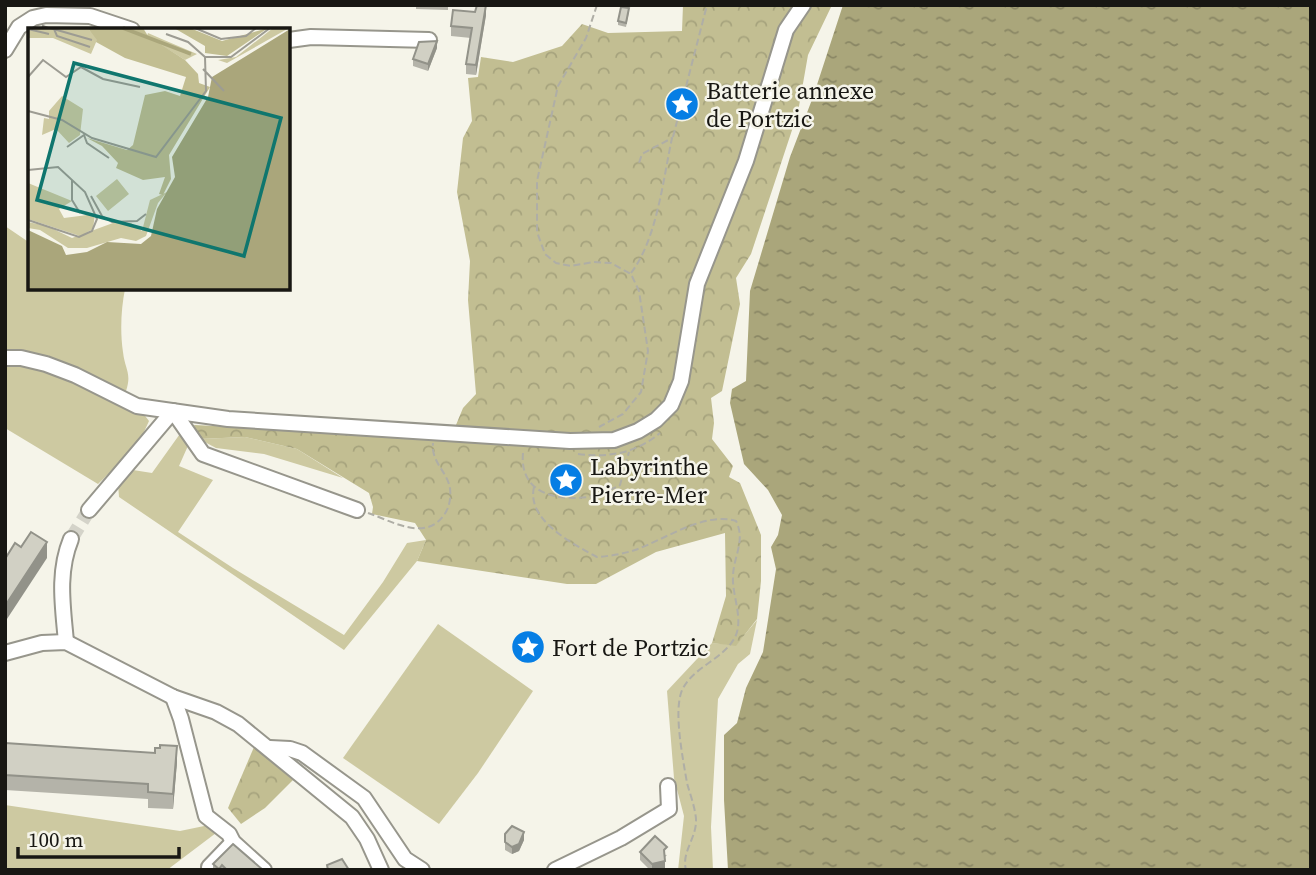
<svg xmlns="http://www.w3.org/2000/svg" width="1316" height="875" font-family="'Source Serif 4',serif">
  <defs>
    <pattern id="forest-crowns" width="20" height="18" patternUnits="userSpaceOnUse" patternTransform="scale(1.75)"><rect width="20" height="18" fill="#c2be92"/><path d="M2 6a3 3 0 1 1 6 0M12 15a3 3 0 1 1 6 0" fill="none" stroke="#a6a37d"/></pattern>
    <pattern id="water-ripples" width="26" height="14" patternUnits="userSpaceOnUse" patternTransform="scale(1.75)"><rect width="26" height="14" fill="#aaa67b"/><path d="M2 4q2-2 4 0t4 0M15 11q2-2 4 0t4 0" fill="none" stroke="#898664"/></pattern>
  </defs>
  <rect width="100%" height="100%" fill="#f5f4e9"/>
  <g fill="#cdc9a1">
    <path d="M5 226 30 243V289H125C121 309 120 332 123 352 125 370 132 373 126 391L149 421 138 445 98 484 5 428Z"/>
    <path d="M182 431 191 439 179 466 213 480 178 532 233 568 344 635 383 582 407 543 426 540 417 561 344 650 119 497 118 484 133 470 152 473Z"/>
    <path d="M245 437 297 449 343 478 264 454 216 448 199 439Z"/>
    <path d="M757 620 750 654 738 664 718 699 711 827 713 870H678L684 816 674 778 667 691 712 643 736 645Z"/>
    <path d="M438 624 533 691 478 773 439 824 343 758Z"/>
    <path d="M5 805 180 831 209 825 216 833 167 870H5Z"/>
  </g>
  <g fill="url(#forest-crowns)">
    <path d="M683 5H832L808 55 798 112 751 254 736 278 740 304 722 391 711 398 714 423 712 439 733 466 729 477 740 483 761 535V581L757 619 736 646 712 643 726 596 725 533 656 552 596 584H567L417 561 426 540 415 523 372 514 373 507 369 493 297 449 245 437 199 439 194 425 451 437 463 408 476 394 468 300 470 261 457 192 463 138 472 121 468 78 478 77 481 57 513 62 562 46 582 24 608 33 682 31Z"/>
    <path d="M254 747 293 780 265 808 241 824 228 808Z"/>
  </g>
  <path fill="url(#water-ripples)" d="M843 5H1311V870H728L724 800V735L737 723 746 688 763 652 776 569 771 547 778 535 782 515 768 490 744 464 730 403 732 389 746 381 750 291 790 157 813 97Z"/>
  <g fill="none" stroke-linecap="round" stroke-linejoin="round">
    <path stroke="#d4d3c9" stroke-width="14" stroke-dasharray="14 7" stroke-linecap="butt" d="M71 539 89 510"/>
    <g stroke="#97968c" stroke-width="18">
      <g id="minor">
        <path d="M289 40 311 37 429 40"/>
        <path d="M5 50 19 27 33 18 46 15 90 16 132 30"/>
        <path d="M5 358H21L46 364 75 375 137 406 228 419 570 441 614 440 638 431 656 420 671 405 681 381 697 284 746 161 786 30 803 5"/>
        <path d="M89 510 173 411 203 454 357 510"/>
        <path d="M66 642C63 607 57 573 71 539"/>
        <path d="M5 653 42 643 66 642 173 697 216 712 238 724 352 817 367 839 381 870"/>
        <path d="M173 697 181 719 206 816 229 834 233 842 264 870"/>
        <path d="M270 748 290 749 302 753 364 798 405 859 422 870"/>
        <path d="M209 867 233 842"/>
        <path d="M555 870 621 838 669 809 668 786"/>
      </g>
    </g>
    <g stroke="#afaea6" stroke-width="2" stroke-dasharray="7 3.5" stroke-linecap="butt">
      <path d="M597 5 586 38 558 86 537 181V232L545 254 556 263 571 266 593 262 611 263 631 274 639 291 648 351 641 392 623 414 599 427"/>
      <path d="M673 137 707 5"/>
      <path d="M631 273C657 239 663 180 672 138L642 154 639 163"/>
      <path d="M523 453C519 496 561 502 594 496 603 494 612 489 620 485L629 452"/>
      <path d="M578 454C609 458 636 453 660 433"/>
      <path d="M534 487C526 520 573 544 597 557 610 556 623 554 635 550 664 540 705 511 736 521 746 541 733 557 733 577 732 595 743 617 736 635 725 660 690 667 681 693 674 715 683 759 687 783 690 794 695 807 696 819 697 838 681 852 686 870"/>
      <path d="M368 513C392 521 425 542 444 515 450 507 452 494 449 484 444 469 431 460 433 443"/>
    </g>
    <use href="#minor" stroke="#fff" stroke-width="14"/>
  </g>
  <g fill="#b4b3a9">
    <path d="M416 5H448V10L416 9Z"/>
    <path d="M629 12 626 27 618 25V21Z"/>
    <path d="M486 15 476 75 466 74V64L471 38 451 36V26Z"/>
    <path d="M437 48 428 71 413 66V59Z"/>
    <path d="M5 743 155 753 177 762 173 809 148 808V799L5 790Z"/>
    <path d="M505 834 524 840 519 851 512 854 505 850Z"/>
    <path d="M640 852 667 855 665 857V869L650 870 640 860Z"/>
    <path d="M213 864 263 870H213Z"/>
  </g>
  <g fill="#929289">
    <path d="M486 5V15L476 75V65Z"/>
    <path d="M437 41V48L428 71V64Z"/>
    <path d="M47 542V558L5 622V606Z"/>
    <path d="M177 746V762L173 809V794Z"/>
    <path d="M524 832V840L519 851 512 854V847Z"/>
    <path d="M665 861V869L652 870V864Z"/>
  </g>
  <g fill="#d1d0c4" stroke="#929289" stroke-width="2">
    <path d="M477 5H486L476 65 466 64 472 28 451 26 453 10 475 12Z"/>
    <path d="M621 7 629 8 626 23 618 21Z"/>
    <path d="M43 26 53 30H42Z"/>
    <path d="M437 41 428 64 413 59 419 42Z"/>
    <path d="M31 532 47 542 5 606V559L15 543 21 547Z"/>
    <path d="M5 743 155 753V748H160V745L177 746 173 794 148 792V784L5 775Z"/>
    <path d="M512 826 524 832 519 844 512 847 505 842V834Z"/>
    <path d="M655 836 667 847 664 850 665 861 652 864 640 852Z"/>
    <path d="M233 844 263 870H227L222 865 219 869 213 864Z"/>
    <path d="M342 859 349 870H328L327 865Z"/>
  </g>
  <defs>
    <g id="sight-disc" transform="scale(1.75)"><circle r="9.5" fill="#067ee4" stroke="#f5f4e9"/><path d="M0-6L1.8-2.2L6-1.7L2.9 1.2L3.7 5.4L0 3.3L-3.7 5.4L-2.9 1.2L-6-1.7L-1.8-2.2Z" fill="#fff"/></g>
  </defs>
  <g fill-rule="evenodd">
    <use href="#sight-disc" x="682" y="104"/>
    <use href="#sight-disc" x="566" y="480"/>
    <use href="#sight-disc" x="528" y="647"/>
  </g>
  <g text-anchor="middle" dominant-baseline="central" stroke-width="5" stroke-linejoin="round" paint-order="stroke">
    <g font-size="24" fill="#181713" stroke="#f5f4e9" text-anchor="start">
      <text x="706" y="90">Batterie annexe<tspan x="706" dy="28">de Portzic</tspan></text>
      <text x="590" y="466">Labyrinthe<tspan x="590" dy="28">Pierre-Mer</tspan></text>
      <text x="552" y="647">Fort de Portzic</text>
    </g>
  </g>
  <g transform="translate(28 28)">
    <rect width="262" height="262" fill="#f5f4e9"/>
    <path d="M245 0H261L199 35 190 32 208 29ZM120 5 136 12 169 26 157 32 119 8ZM34 68 55 81 52 107 41 115 28 101 14 107 16 90 21 91V83ZM89 151 101 166 80 183 68 168ZM0 155 44 173 31 181 36 190 67 186 65 201 52 208 0 191ZM139 164 130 175 118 208 108 213 93 210 59 220H40L12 202 0 200V194L19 198 44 210 85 195H103L114 203 122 172Z" fill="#cdc9a1"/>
    <path d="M60 0H115L120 8 157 32 170 46 171 55 182 59 141 127 143 151 135 167 131 166 137 149 115 152 88 140 90 135 74 118 59 110 99 122 105 117 117 67 137 63 152 68 158 49 97 30 68 14ZM146 0H162L194 13 240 0 199 28 177 25V18Z" fill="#c2be92"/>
    <path d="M0 0H60L69 12 63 26 25 10H0Z" fill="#cdc9a1"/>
    <path d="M262 1V262H0V202L34 218 38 227 59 224 79 214 113 216 123 208 129 181 147 149 144 129 180 69 184 49Z" fill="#aaa67b"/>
    <path fill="none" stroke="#aaa67b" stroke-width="3.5" d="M95 0 163 26"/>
    <path fill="none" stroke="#9d9c93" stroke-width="2" d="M22 0 64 12M167 0 193 11 218 8 228 0M0 1 21 6M26 1 29 8 62 19M138 6 160 14 177 29M177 29H203L242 0M175 41 196 63M0 49 15 32 38 49 53 39 75 51 112 59M0 83 34 92 64 110 128 129 178 63 177 29M39 119 56 107 59 115 81 130M0 142 30 139 57 164 69 191 64 203 51 209 0 192M44 152V172L52 185M63 168 74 188 84 194 109 193 118 186"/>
    <path fill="#0f766e" fill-opacity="0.15" stroke="#0f766e" stroke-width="3.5" d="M46 35 253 90 216 228 9 172Z"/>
    <rect width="262" height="262" fill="none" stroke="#181713" stroke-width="3.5"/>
  </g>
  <rect width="1316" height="875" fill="none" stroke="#181713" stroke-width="14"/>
  <path d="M18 847v10h161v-10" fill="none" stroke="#181713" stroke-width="3.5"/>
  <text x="28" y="847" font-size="21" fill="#181713" stroke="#f5f4e9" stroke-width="5" paint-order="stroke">100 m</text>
</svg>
